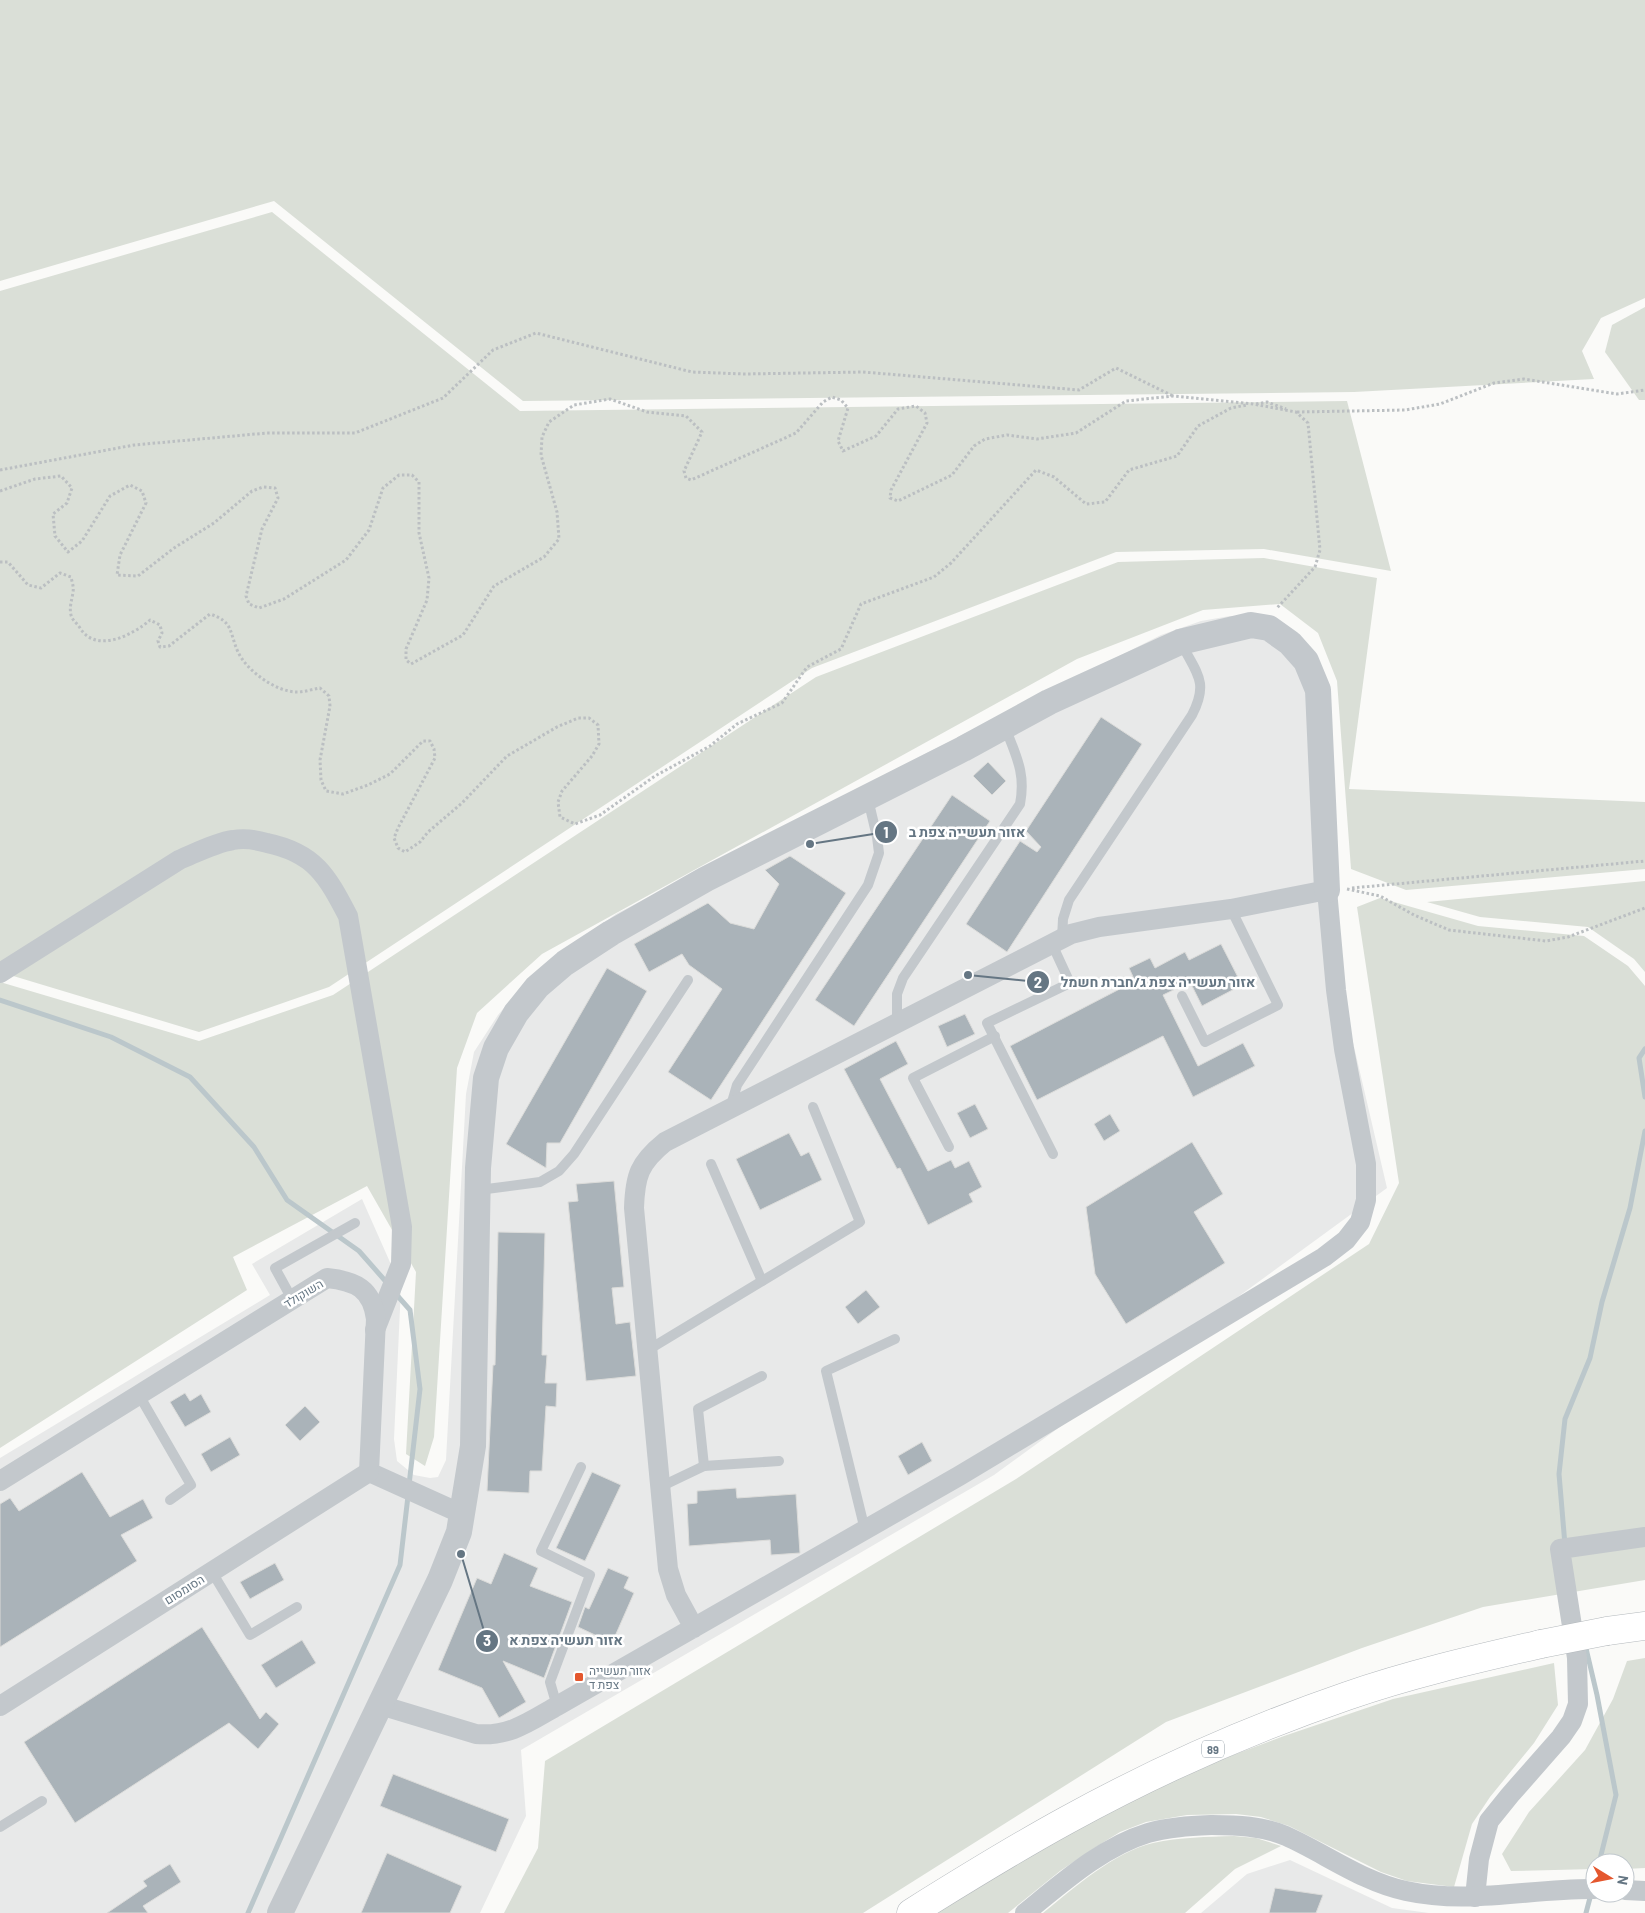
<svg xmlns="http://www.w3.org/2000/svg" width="1645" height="1913" font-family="Barlow,Heebo,sans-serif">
  <rect width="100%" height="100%" fill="#fafaf8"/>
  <g fill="#e8e9e9">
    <path d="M1230 616 1257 618 1305 642 1335 891 1348 1021 1387 1188 994 1475 521 1750 526 1816 480 1913H0V1458L270 1295 252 1264 362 1199 401 1287 394 1439 397 1461 414 1475 430 1478 438 1477 446 1460 466 1094 474 1052 498 1015 530 977 616 914 952 740 1161 635 1201 621Z"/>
    <path d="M1290 1860 1392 1908 1429 1913H1201L1247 1874Z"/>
  </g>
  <g fill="#dadfd7">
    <path d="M0 0H1645V298L1601 318 1582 351 1594 379 1354 392 523 401 274 201 0 281Z"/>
    <path d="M272 212 520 411 1347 401 1391 571 1264 549 1116 552 812 668 329 987 199 1032 0 972V291Z"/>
    <path d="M1645 307V400H1639L1605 352 1612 325Z"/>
    <path d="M1264 558 1377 578 1349 789 1645 802V869L1406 890 1351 869 1337 681 1318 633 1280 604 1203 610 1077 659 542 954 477 1013 457 1068 434 1437 425 1466 406 1454 416 1272 367 1186 233 1257 247 1290 0 1448V982L199 1041 333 995 816 677 1118 562Z"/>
    <path d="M1645 881V972L1634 959 1588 927 1480 917 1427 902Z"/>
    <path d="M1380 898 1478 926 1584 936 1628 966 1645 986V1580L1483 1607 1362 1648 1166 1722 863 1913H504L538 1848 545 1761 1016 1479 1369 1244 1399 1183 1357 907Z"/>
    <path d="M1645 1658V1868L1625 1869V1863H1595V1869L1511 1871 1502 1854 1529 1812 1585 1750 1613 1699 1627 1661Z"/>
    <path d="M1554 1663 1558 1705 1534 1743 1490 1797 1472 1824 1454 1887 1407 1881 1381 1872 1289 1826 1261 1817 1236 1814 1187 1815 1146 1822 1120 1832 1099 1845 1060 1871 1008 1913H931L1112 1809 1196 1769 1284 1736 1393 1699Z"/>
    <path d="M1234 1836 1256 1838 1281 1846 1235 1869 1185 1913H1043C1074 1888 1114 1852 1153 1843 1180 1837 1207 1837 1234 1836Z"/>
  </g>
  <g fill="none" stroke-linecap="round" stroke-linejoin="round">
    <g stroke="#bbc7cb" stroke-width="5">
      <path d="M0 1000 111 1037 190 1077 254 1147 287 1200 359 1251 388 1284"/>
      <path d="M1645 1049 1639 1058 1645 1097"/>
      <path d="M395 1293 410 1310 420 1389 409 1485"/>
      <path d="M1565 1545 1559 1474 1565 1419 1590 1358 1602 1302 1630 1208 1645 1131"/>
      <path d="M1585 1644 1597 1695 1616 1795 1599 1863"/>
      <path d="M248 1913 400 1565 408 1496"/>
      <path d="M1586 1913 1591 1894"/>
    </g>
  </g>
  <g fill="#aab3b9" stroke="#dcdcda">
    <path d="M1101 717 1142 744 1007 952 966 924 1020 841 1037 852 1041 847 1026 831Z"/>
    <path d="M988 762 1006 781 992 795 973 776Z"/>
    <path d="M952 795 990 821 854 1026 815 1000Z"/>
    <path d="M790 856 846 893 711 1100 668 1072 722 989 689 965 682 954 649 972 634 944 708 903 730 923 754 929 779 884 765 870Z"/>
    <path d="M1221 944 1242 985 1202 1006 1190 982 1163 995 1198 1066 1243 1043 1255 1066 1193 1097 1163 1036 1037 1100 1010 1046 1135 981 1129 968 1150 958 1155 968 1185 952 1189 960Z"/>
    <path d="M607 968 647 991 560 1143H547L546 1168 506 1144Z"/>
    <path d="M965 1014 975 1034 947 1047 938 1026Z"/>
    <path d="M896 1041 908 1064 880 1079 928 1171 951 1160 955 1168 969 1161 982 1187 969 1194 973 1202 928 1225 900 1168 897 1169 844 1069Z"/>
    <path d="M975 1104 988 1129 970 1138 957 1113Z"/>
    <path d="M1110 1114 1120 1131 1104 1141 1094 1124Z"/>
    <path d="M789 1133 801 1156 809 1152 822 1180 760 1210 736 1159Z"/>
    <path d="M1192 1142 1223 1194 1194 1212 1225 1263 1126 1324 1095 1274 1086 1207Z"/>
    <path d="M614 1181 624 1287 612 1288 616 1324 630 1322 636 1376 586 1381 568 1202 578 1201 576 1184Z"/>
    <path d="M498 1232 545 1233 542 1355H547L545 1383H557L556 1407 546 1406 542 1471H530L529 1493 487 1491 493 1365H495Z"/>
    <path d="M866 1290 880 1307 858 1324 845 1307Z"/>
    <path d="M185 1393 190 1401 201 1394 211 1412 185 1427 170 1402Z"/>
    <path d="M305 1406 320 1422 300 1441 285 1425Z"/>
    <path d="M230 1437 240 1455 211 1472 201 1454Z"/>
    <path d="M922 1442 932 1461 908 1475 898 1456Z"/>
    <path d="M82 1472 110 1517 143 1499 153 1518 121 1535 137 1561 0 1647V1504L10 1498 19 1511Z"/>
    <path d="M592 1472 621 1485 585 1561 556 1548Z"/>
    <path d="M736 1488 737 1498 796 1494 800 1553 771 1555 770 1540 689 1546 687 1504 697 1503V1491Z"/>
    <path d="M504 1553 538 1568 530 1586 572 1602 544 1678 503 1661 526 1702 499 1718 482 1688 438 1670 477 1578 491 1584Z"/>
    <path d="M275 1563 284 1580 250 1599 240 1582Z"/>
    <path d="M608 1568 629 1577 624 1588 634 1593 612 1643 578 1627 585 1607 589 1609Z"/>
    <path d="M202 1627 260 1719 266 1712 279 1724 258 1749 229 1723 75 1823 24 1742Z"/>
    <path d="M302 1640 316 1663 276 1688 261 1665Z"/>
    <path d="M393 1774 509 1819 496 1852 380 1806Z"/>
    <path d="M387 1853 462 1886 450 1913H361Z"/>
    <path d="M170 1864 181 1882 143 1906 148 1913H107L147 1886 143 1881Z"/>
    <path d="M1275 1888 1323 1895 1316 1913H1269Z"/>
  </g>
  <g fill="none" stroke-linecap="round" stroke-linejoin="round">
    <g stroke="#b4b9bd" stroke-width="29">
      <g id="trunk">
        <path d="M1607 1631 1645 1626"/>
        <path d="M911 1913C962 1881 1014 1849 1067 1820 1156 1771 1251 1729 1347 1696 1410 1674 1476 1659 1541 1644"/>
      </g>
    </g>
    <g stroke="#bbbfc2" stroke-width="3" stroke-dasharray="2.5 2.5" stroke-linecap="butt">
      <path d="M1256 404 1267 402 1286 409"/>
      <path d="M1297 412 1405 410 1440 404 1494 383 1524 379 1617 394 1645 390"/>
      <path d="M0 470 134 445 267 433H355L443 398 493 350 536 333 692 372 744 374 863 372 1079 390 1116 368 1173 396"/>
      <path d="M0 491 35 479 61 476 72 488 67 503 53 514 55 536 68 552 82 541 110 496 130 485 142 491 146 503 120 555 117 575 138 576 174 548 214 523 252 491 263 487 275 488 278 498 262 529 246 596 249 604 259 608 284 599 346 560 369 530 383 488 399 475H412L419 482V533L429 578 427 600 406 649V660L411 664 463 635 494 586 544 557 559 539 557 512 541 455 542 437 549 422 574 405 610 399 647 412 686 416 702 432 684 471 686 478 691 480 796 433 823 402 832 397 841 400 848 408 838 441 843 451 876 436 898 409 916 406 925 413 927 423 891 490 890 498 898 501 952 475 974 446 985 439 1007 435 1037 439 1076 433 1126 401 1173 396 1253 404 1296 412 1308 423 1320 550 1315 567 1277 608"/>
      <path d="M0 562H8L28 585 41 588 60 573 71 577C72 582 74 587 73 592 72 600 69 607 71 615 72 620 77 623 80 628 96 654 133 635 150 620L160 625 162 633 158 641 160 647 169 646 210 614C234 622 229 632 238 652 247 671 276 692 297 692 305 692 313 689 320 688L329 696 330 706 320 760 321 780 326 791 343 794 368 785 390 774 423 741H430L434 749 435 758 398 828 394 838 398 848 405 852 420 842 428 832 462 803 507 756 557 727 578 718H589L598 725 599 744 592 756 562 791 558 802 560 817 575 824 600 815 655 776 710 746 737 724 782 703 807 667 841 649 861 604 934 577 951 563 1036 470 1054 477 1086 504 1105 502 1129 470 1177 456 1198 426 1231 408 1247 405"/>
      <path d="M1352 888 1645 861"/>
      <path d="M1347 889 1380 896 1414 915 1449 930 1546 941 1568 937 1645 908"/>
    </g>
    <g stroke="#c3c8cc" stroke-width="10">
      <path d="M1062 939 1063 919 1069 900 1192 715C1209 682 1197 674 1181 643"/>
      <path d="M1052 944 1070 983 987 1023 1053 1154"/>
      <path d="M1182 996 1205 1042 1278 1005 1231 909"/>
      <path d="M897 1024V994L903 978 1020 804C1026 773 1016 756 1005 727"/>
      <path d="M730 1109 737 1085 868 885 879 853 877 837 868 799"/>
      <path d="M949 1147 913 1078 995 1036"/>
      <path d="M711 1164 762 1281"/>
      <path d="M479 1190 540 1182 559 1171 574 1154 688 980"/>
      <path d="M292 1299 275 1268 355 1223"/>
      <path d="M648 1350 860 1222 813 1107"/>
      <path d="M762 1376 698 1409 704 1466 779 1461"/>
      <path d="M139 1395 191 1485 170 1500"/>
      <path d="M660 1487 704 1466"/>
      <path d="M865 1530 826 1371 895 1339"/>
      <path d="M212 1572 250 1635 297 1607"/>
      <path d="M557 1706 550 1682 590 1575 541 1551 581 1467"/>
      <path d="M0 1827 42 1801"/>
    </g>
    <g stroke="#c3c8cc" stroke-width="20">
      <path d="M0 973 179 860C196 853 214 843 233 840 244 838 257 840 267 843 315 853 327 876 348 916L402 1227 401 1264 375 1330"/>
      <path d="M0 1481 327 1278C356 1281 372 1289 376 1319L369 1472 462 1514"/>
      <path d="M380 1705 476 1734C509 1737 529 1722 557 1706L959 1476 1324 1257 1346 1240 1360 1222 1366 1200V1164L1344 1049 1336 990 1327 890 1231 909 1099 927 1071 934 665 1142C639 1163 635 1176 634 1208L668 1569 676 1595 694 1628"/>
      <path d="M0 1706 369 1472"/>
      <path d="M1625 1890 1645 1891"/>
      <path d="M1475 1897 1479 1859 1489 1821 1510 1795 1561 1737 1572 1721 1578 1704 1577 1658 1560 1549 1645 1537"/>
      <path d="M1025 1913C1062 1883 1102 1847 1148 1833 1168 1827 1191 1826 1212 1825 1237 1825 1262 1826 1286 1836 1326 1854 1363 1882 1406 1891 1470 1905 1532 1888 1595 1889"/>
    </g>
    <path stroke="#c3c8cc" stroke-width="26" d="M280 1913 440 1580 459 1532 473 1446 478 1168 486 1078 496 1048 516 1013 537 987 565 963 611 933 706 879 963 749 1049 702 1180 642 1251 625 1269 628 1290 643 1306 661 1318 690 1327 890"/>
    <use href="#trunk" stroke="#fff" stroke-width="28"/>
    <g stroke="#b4b9bd" stroke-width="29" stroke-linecap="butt">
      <path id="trunk-bridge" d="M1541 1644 1607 1631"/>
    </g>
    <use href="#trunk-bridge" stroke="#fff" stroke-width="28"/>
  </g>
  <rect fill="#e4572e" stroke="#fff" stroke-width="2" x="574" y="1672" width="10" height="10" rx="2.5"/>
  <g text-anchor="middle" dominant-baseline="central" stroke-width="5" stroke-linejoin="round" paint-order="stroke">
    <rect fill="#fff" stroke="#939fa8" stroke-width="1" x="1202" y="1740.5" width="22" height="17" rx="4"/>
    <g font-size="11" font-weight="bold" fill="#657683">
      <text x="1213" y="1749">89</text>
    </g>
    <g font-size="12" fill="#657683" stroke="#fff">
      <text transform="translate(303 1293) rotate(-31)">השוקולד</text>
      <text transform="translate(184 1589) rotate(-32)">הסומסום</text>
    </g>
    <g font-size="12" fill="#657683" stroke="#fff" text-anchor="start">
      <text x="589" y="1670">אזור תעשייה<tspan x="589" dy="14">צפת ד</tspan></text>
    </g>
  </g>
  <path fill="none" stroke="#657683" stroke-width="2" d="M810 844L886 832M968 975L1038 982M461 1554L487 1641"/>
  <g fill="#657683" stroke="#fff" stroke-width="2">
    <circle cx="810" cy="844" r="5"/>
    <circle cx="968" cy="975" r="5"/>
    <circle cx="461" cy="1554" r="5"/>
    <circle cx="886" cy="832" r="12"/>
    <circle cx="1038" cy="982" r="12"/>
    <circle cx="487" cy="1641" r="12"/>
  </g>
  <g font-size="15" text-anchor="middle" font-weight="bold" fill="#fff">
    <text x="886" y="838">1</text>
    <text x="1038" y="988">2</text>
    <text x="487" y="1646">3</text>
  </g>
  <g font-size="14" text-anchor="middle" font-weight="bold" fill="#657683" stroke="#fff" stroke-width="5" stroke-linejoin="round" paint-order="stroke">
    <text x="967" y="837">אזור תעשייה צפת ב</text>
    <text x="1158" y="987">אזור תעשייה צפת ג/חברת חשמל</text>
    <text x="566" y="1645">אזור תעשיה צפת א</text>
  </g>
  <g transform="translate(1610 1878) rotate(100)"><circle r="24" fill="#ffffff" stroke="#c1c8cd"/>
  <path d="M0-4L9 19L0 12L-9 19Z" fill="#e4572e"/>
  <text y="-8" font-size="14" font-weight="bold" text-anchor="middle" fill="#657683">N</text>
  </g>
</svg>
